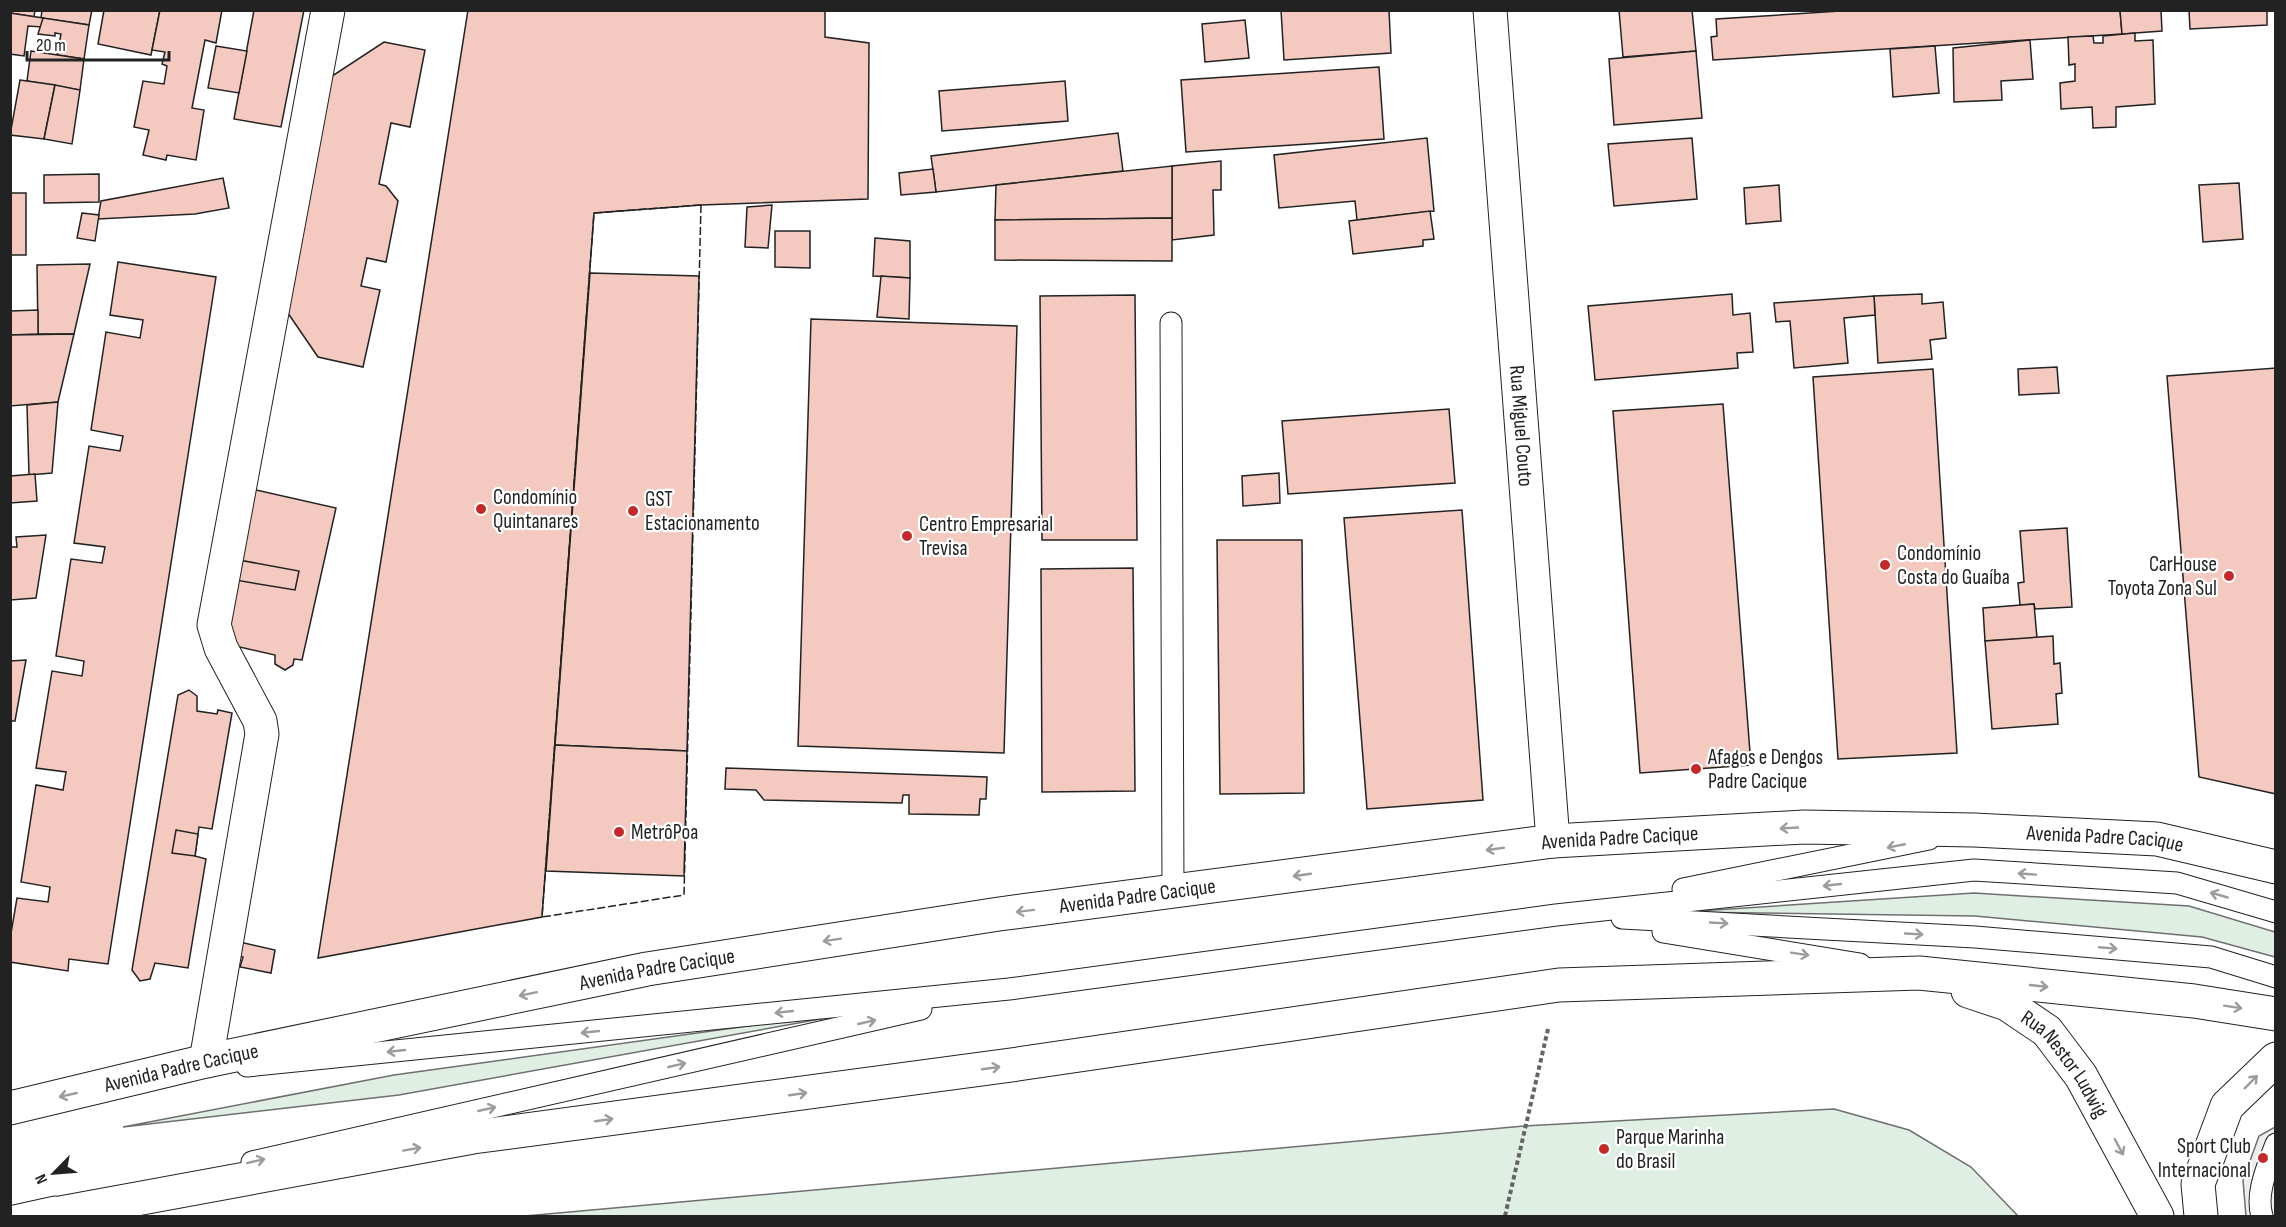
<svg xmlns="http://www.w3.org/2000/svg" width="2286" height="1227" font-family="'Sofia Sans Condensed',sans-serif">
  <rect width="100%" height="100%" fill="#fff"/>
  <g fill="#e0efe3" stroke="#6f6f6f" stroke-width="1.5">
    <path d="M1974 893 2189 906 2275 932V957L2202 937 1975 916 1683 912Z"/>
    <path d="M893 1006 399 1095 123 1127 394 1075Z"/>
    <path d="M1834 1109 1909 1130 1971 1167 2018 1216H525L1524 1126Z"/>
  </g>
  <path fill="#ededed" stroke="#6f6f6f" stroke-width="1.5" d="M2275 1127V1216H2246L2243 1180 2259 1136Z"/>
  <g fill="#f3c9c0" stroke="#222" stroke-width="1.5">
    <path d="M10 10H35L34 17 10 13Z"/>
    <path d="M42 10H92L89 25 41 18Z"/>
    <path d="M104 10H160L151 55 98 44Z"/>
    <path d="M160 10H222L216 43 205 40 192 108 204 110 196 160 167 155 166 160 143 155 149 130 134 127 143 81 164 84 167 66 162 64 165 52 152 50Z"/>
    <path d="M254 10H304L281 127 234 119Z"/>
    <path d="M468 10H825V37L869 43 868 199 701 205 594 213 542 917 318 958Z"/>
    <path d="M1281 10H1389L1391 53 1284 60Z"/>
    <path d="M1619 10H1692L1696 51 1623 57Z"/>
    <path d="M1856 10H2120L2122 34 1713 60 1711 37 1717 36 1716 19Z"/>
    <path d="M2120 10H2161L2162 31 2122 34Z"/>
    <path d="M2189 10H2267V25L2190 29Z"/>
    <path d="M10 13 43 18 42 27 28 26 24 56 10 54Z"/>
    <path d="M43 18 89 25 84 59 57 55 61 34 55 33V36L38 34Z"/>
    <path d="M1245 20 1249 58 1205 62 1202 24Z"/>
    <path d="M2135 33V41L2153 40 2155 104 2116 107V127L2093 128 2092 107 2061 109 2060 83 2075 81V64L2069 65 2068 37 2093 36 2094 43H2103V36Z"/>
    <path d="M2030 40 2033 79 2001 81 2002 100 1954 102 1953 48Z"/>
    <path d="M384 42 425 50 410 127 391 123 379 184 386 186 398 201 386 262 367 258 361 286 380 290 363 367 318 357 279 300 323 82Z"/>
    <path d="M216 46 247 51 239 93 208 88Z"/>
    <path d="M1935 46 1939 93 1893 97 1890 49Z"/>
    <path d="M31 51 84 59 80 90 27 81Z"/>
    <path d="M1696 51 1702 118 1614 125 1609 59Z"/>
    <path d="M1379 67 1384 139 1186 152 1181 80Z"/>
    <path d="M20 80 55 85 44 139 10 135Z"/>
    <path d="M1065 81 1068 121 942 131 939 91Z"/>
    <path d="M55 85 80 90 72 144 44 139Z"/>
    <path d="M1118 133 1123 171 936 192 931 156Z"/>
    <path d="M1427 138 1434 211 1357 220 1355 201 1279 208 1274 155Z"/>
    <path d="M1692 138 1697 199 1614 206 1608 144Z"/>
    <path d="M1221 161V190H1213L1214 235 1172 240V166Z"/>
    <path d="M1172 166V218L995 220 996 185Z"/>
    <path d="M933 169 936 192 901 195 899 173Z"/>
    <path d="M99 174V202L44 203V175Z"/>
    <path d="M223 178 229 208 195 214 98 219 101 201Z"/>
    <path d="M2239 183 2243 239 2203 242 2199 185Z"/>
    <path d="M1779 185 1781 221 1746 224 1744 188Z"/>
    <rect x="10" y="193" width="16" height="62"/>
    <path d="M772 205 768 248 745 247 747 207Z"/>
    <path d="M1430 211 1434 239 1423 240V246L1353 254 1349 221Z"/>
    <path d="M82 213 99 215 95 241 77 238Z"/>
    <path d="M1172 218V261L995 260V220Z"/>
    <path d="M775 231H810V268L775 267Z"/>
    <path d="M875 238 910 241V278L873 276Z"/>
    <path d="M118 262 216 277 108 964 69 959 68 971 10 962V939L17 898 48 902 50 887 21 882 36 785 63 790 66 772 36 768 52 671 82 676 84 661 56 656 71 559 102 563 105 547 74 543 89 446 120 451 123 436 91 430 106 332 140 338 143 320 110 315Z"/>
    <path d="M90 264 74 334H38L37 265Z"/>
    <path d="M590 273 699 276 687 751 555 745Z"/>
    <path d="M881 276 910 278 909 319 877 317Z"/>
    <path d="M1732 294 1733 315 1750 313 1753 352 1737 353 1738 368 1595 380 1588 306Z"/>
    <path d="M1922 294V304L1943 302 1946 338 1930 340 1932 359 1878 363 1874 296Z"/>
    <path d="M1135 295 1137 540H1042L1040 296Z"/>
    <path d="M1874 296 1875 315 1844 318 1848 363 1794 368 1790 321 1776 322 1774 303Z"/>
    <path d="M38 310V334L10 335V311Z"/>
    <path d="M811 319 1017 326 1004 753 798 746Z"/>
    <path d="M74 334 58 402 10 406V335Z"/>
    <path d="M2057 367 2059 393 2019 395 2018 369Z"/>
    <path d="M2276 368V794L2199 777 2167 376Z"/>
    <path d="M1933 369 1957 753 1838 759 1813 377Z"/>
    <path d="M58 402 52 473 29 475 27 405Z"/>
    <path d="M1723 404 1751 765 1640 773 1613 411Z"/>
    <path d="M1449 409 1455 483 1288 494 1282 421Z"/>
    <path d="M1279 473 1280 503 1243 506 1242 476Z"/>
    <path d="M35 474 37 501 10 503V476Z"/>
    <path d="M243 487 336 508 302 660 294 659 293 665 285 670 275 664V655L222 643Z"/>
    <path d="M1462 510 1483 800 1367 809 1344 518Z"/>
    <path d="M2067 528 2072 607 2035 609 2034 604 2020 605 2018 583 2024 582 2020 531Z"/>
    <path d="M46 535 36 598 10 600V547H17L16 537Z"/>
    <path d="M1217 540H1302L1304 793 1220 794Z"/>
    <path d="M239 560 299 571 295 590 235 580Z"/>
    <path d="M1133 568 1135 791 1042 792 1041 569Z"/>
    <path d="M2034 604 2037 638 1985 641 1983 608Z"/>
    <path d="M2053 636 2054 664 2060 663 2062 693 2056 694 2058 724 1992 729 1985 641Z"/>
    <path d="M26 660 15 721H10V661Z"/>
    <path d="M189 690 197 696V711L217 714 218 710 232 713 212 829 199 827 195 856 206 859 188 968 155 963 150 979 140 981 132 970 178 695Z"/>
    <path d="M555 745 687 751 684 876 546 871Z"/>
    <path d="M726 768 987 777 986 799H980L979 815 909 814V795H903L902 803 764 800 756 790 725 789Z"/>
    <path d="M176 830 198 834 195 856 172 853Z"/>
    <path d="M231 940 275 950 271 973 240 967 243 957 228 954Z"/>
  </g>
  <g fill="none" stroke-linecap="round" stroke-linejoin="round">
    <g stroke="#222" stroke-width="23">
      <g id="lane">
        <path d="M1171 323 1173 892"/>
        <path d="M1683 889 1929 839"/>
        <path d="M1622 918 1975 937 2211 957 2276 977"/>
        <path d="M1663 932 1860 964"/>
        <path d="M247 1066 1009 989 1556 915 1974 870 2177 883 2276 912"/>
        <path d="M252 1162 921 1009"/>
        <path d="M14 1216 55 1207"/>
        <path d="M2262 1216C2255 1193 2268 1166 2276 1144"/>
      </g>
    </g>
    <g stroke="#222" stroke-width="35">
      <path id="street" d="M206 1061 262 734 260 721 221 648 214 625 328 10"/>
    </g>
    <g stroke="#222" stroke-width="35">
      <g id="secondary">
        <path id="s1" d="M1490 10 1553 841"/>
        <path id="s2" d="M1968 991 2007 1004 2047 1031 2081 1076 2157 1216"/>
        <path id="s3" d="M10 1108 206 1061 647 969 999 914 1553 841 1804 827 1974 830 2157 839 2276 867"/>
        <path d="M44 1216 473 1137 1018 1064 1559 985 1919 973 2194 1001 2276 1014"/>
        <path d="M2201 1216 2198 1184 2227 1106 2276 1059"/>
      </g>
    </g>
    <path stroke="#646464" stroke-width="4" stroke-dasharray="4.5 3" stroke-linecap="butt" d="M1505 1216 1548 1029"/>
    <use href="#lane" stroke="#fff" stroke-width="21"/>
    <use href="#street" stroke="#fff" stroke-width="33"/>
    <use href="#secondary" stroke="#fff" stroke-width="33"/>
    <path stroke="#222" stroke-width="1.5" stroke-dasharray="8 3" stroke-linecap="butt" d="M701 205 684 895 542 917 594 213Z"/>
  </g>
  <defs><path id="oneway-shaft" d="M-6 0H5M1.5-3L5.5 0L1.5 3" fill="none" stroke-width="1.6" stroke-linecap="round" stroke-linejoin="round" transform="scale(1.5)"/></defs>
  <g stroke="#9c9c9c">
    <use href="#oneway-shaft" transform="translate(1789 828) rotate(177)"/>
    <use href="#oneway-shaft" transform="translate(1896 846) rotate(169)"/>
    <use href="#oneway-shaft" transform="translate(1495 849) rotate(172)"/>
    <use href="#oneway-shaft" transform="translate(2027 874) rotate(-176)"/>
    <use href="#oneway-shaft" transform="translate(1302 875) rotate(172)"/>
    <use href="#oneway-shaft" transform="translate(1832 885) rotate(174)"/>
    <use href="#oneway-shaft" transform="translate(2219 895) rotate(-164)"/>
    <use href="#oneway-shaft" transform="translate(1025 911) rotate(173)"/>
    <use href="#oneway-shaft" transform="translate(1719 923) rotate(3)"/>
    <use href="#oneway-shaft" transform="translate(1914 934) rotate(3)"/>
    <use href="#oneway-shaft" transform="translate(832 940) rotate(171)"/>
    <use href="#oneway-shaft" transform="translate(2108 948) rotate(5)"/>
    <use href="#oneway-shaft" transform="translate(1800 954) rotate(9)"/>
    <use href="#oneway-shaft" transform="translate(2039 986) rotate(6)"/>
    <use href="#oneway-shaft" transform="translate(528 994) rotate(168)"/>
    <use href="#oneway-shaft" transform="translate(2233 1007) rotate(9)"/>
    <use href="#oneway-shaft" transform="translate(784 1012) rotate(174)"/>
    <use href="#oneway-shaft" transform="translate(867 1022) rotate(-13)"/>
    <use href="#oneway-shaft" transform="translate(590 1032) rotate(174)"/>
    <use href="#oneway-shaft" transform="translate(396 1051) rotate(174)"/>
    <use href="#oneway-shaft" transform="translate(677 1065) rotate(-13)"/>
    <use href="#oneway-shaft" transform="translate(991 1068) rotate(-8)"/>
    <use href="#oneway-shaft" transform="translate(2251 1082) rotate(-45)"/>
    <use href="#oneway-shaft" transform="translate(798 1094) rotate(-8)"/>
    <use href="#oneway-shaft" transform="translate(68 1095) rotate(167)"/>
    <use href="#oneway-shaft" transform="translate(487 1109) rotate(-13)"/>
    <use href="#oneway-shaft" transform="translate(604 1120) rotate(-8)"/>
    <use href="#oneway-shaft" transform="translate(2119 1147) rotate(62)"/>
    <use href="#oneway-shaft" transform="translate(412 1149) rotate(-10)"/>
    <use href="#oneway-shaft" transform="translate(256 1161) rotate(-13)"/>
  </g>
  <g fill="#c62828" stroke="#fff" stroke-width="2">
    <circle cx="481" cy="509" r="6"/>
    <circle cx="633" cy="511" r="6"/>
    <circle cx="907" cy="536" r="6"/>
    <circle cx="1885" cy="565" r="6"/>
    <circle cx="2229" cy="576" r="6"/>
    <circle cx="1696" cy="769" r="6"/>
    <circle cx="619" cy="832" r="6"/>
    <circle cx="1604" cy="1149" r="6"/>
    <circle cx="2263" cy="1158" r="6"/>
  </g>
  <g text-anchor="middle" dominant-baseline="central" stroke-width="4.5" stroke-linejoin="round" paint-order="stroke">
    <g font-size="21" fill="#222" stroke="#fff">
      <text stroke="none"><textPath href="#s1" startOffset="417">Rua Miguel Couto</textPath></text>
      <text stroke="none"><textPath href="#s3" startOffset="1634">Avenida Padre Cacique</textPath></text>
      <text stroke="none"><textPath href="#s3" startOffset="2120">Avenida Padre Cacique</textPath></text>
      <text stroke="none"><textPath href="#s3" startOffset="1148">Avenida Padre Cacique</textPath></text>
      <text stroke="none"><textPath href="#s3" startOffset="662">Avenida Padre Cacique</textPath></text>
      <text stroke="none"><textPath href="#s2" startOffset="126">Rua Nestor Ludwig</textPath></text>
      <text stroke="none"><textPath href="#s3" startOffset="176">Avenida Padre Cacique</textPath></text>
    </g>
    <g font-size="21" fill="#222" stroke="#fff" text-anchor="start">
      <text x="493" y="497">Condomínio<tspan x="493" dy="24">Quintanares</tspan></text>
      <text x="645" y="499">GST<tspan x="645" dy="24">Estacionamento</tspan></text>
      <text x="919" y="524">Centro Empresarial<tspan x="919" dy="24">Trevisa</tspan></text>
      <text x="1897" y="553">Condomínio<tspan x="1897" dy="24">Costa do Guaíba</tspan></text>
      <text x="2217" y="564" text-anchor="end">CarHouse<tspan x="2217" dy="24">Toyota Zona Sul</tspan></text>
      <text x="1708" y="757">Afagos e Dengos<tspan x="1708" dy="24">Padre Cacique</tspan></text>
      <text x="631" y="832">MetrôPoa</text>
      <text x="1616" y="1137">Parque Marinha<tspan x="1616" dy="24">do Brasil</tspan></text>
      <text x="2251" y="1146" text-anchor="end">Sport Club<tspan x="2251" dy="24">Internacional</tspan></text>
    </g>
  </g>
  <rect width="2286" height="1227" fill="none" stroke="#222222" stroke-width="24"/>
  <g transform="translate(54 1173) rotate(245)" stroke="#ffffff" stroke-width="4.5" paint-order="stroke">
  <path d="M0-4.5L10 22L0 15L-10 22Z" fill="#222222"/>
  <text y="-9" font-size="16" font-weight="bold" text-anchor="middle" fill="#222222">N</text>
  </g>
  <path d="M27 51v9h142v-9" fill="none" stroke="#222222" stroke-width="3"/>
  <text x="36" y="51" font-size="18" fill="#222222" stroke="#ffffff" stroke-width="4.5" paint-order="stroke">20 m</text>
</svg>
